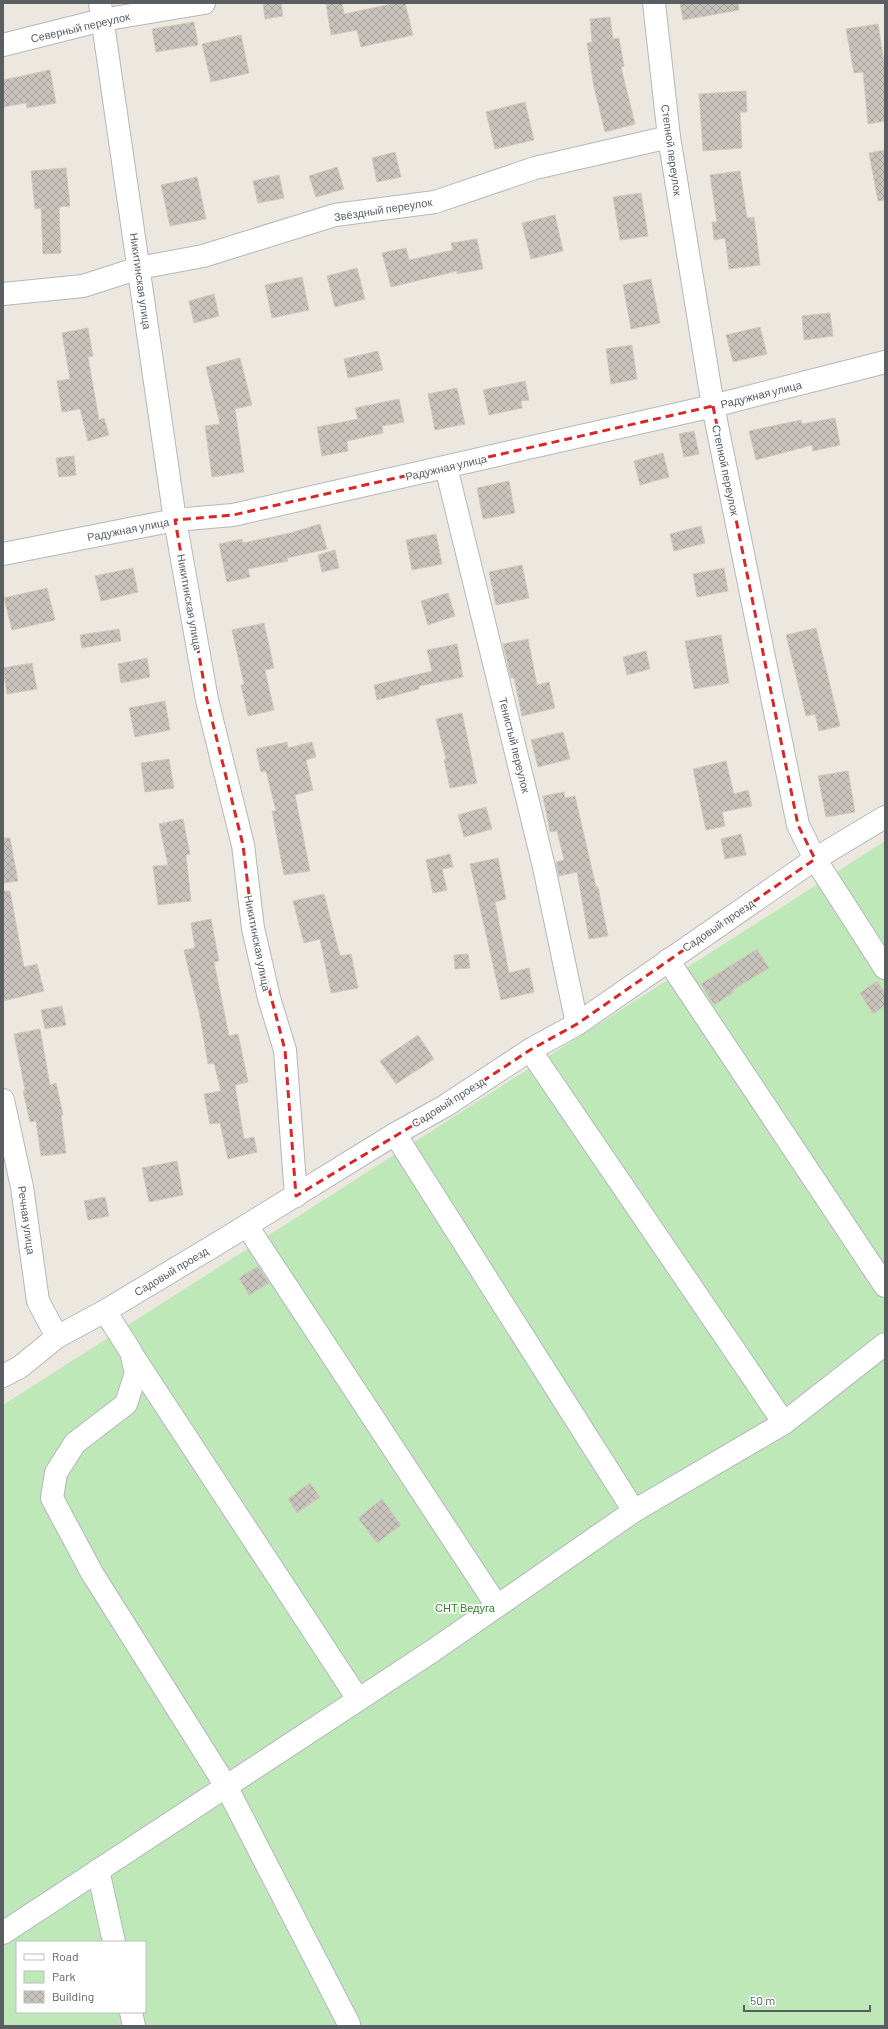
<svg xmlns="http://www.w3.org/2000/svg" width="888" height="2029" font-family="Barlow,sans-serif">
  <defs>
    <pattern id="building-cross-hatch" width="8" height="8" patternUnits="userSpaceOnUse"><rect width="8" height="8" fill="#c8c3bc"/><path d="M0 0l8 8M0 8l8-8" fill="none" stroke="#a5a29c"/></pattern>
  </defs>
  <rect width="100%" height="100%" fill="#ede8df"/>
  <path fill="#bee8b8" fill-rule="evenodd" d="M885 841V2026H3V1405ZM17 1942H145V2012H17Z"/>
  <g fill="url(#building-cross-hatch)" stroke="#d3c9bd">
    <path d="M263 3H281L283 16 265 19Z"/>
    <path d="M326 3H342L344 14 396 3H405L413 35 361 47 357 30 331 35Z"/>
    <path d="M680 3H738L739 10 683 20Z"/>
    <path d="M610 17 613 39 619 38 624 66 621 67 635 124 605 132 594 87 587 43 592 42 590 19Z"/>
    <path d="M194 22 198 45 156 52 152 29Z"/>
    <path d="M878 24 885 68V121L868 124 863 72 854 73 846 29Z"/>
    <path d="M241 35 249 73 211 82 202 44Z"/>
    <path d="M50 70 56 103 27 108 26 103 3 107V80Z"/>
    <path d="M746 91 747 112H740L742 148 703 151 699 94Z"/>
    <path d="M525 102 534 140 495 149 486 112Z"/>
    <path d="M885 150V200L878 201 869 153Z"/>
    <path d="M395 152 401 177 377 182 372 158Z"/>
    <path d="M337 167 344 189 316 197 309 176Z"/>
    <path d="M66 168 70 206 59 207 61 253 43 254 41 208 35 209 31 171Z"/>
    <path d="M740 171 747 218 754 217 760 265 729 269 725 238 714 240 712 222H717L710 175Z"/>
    <path d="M279 175 284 198 258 203 253 181Z"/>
    <path d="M197 177 206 219 170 226 161 185Z"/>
    <path d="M641 193 648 236 620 240 613 197Z"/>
    <path d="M555 215 563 251 531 259 522 223Z"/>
    <path d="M477 239 483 269 457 274V271L391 287 382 253 406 248 409 260 453 250 451 243Z"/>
    <path d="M357 268 365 299 335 307 327 276Z"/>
    <path d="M302 277 309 310 272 318 265 285Z"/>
    <path d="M651 279 660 323 631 329 623 285Z"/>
    <path d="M214 294 219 316 194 323 189 301Z"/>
    <path d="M830 313 833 336 804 340 802 316Z"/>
    <path d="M760 327 767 354 733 362 726 335Z"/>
    <path d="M88 328 93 356 88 357 99 420 104 418 109 435 88 441 80 409 62 412 57 381 70 379 62 333Z"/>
    <path d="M632 345 637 379 611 384 606 349Z"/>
    <path d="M378 351 383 370 348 378 344 359Z"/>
    <path d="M240 358 252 405 235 409 244 472 212 477 205 426 220 424 206 367Z"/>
    <path d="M525 381 529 400 521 401 522 408 489 415 483 390Z"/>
    <path d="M457 388 465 424 435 430 428 394Z"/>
    <path d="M399 399 404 422 382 426 383 433 347 441 348 451 322 456 317 427 358 419 355 408Z"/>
    <path d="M835 418 840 445 813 451 812 445 756 460 749 431 801 420 802 424Z"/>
    <path d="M694 431 699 454 684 457 679 434Z"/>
    <path d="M663 453 669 477 640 485 634 461Z"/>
    <path d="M74 456 76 475 59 477 56 458Z"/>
    <path d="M509 481 515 513 483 519 477 488Z"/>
    <path d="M320 524 327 549 287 558 288 561 248 569 250 577 227 582 219 544 242 539 243 543 290 533Z"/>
    <path d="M701 526 705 543 674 551 670 534Z"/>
    <path d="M436 534 442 564 412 570 406 540Z"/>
    <path d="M335 550 339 568 322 572 318 555Z"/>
    <path d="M522 565 529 598 496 605 489 572Z"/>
    <path d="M133 568 138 592 101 601 95 576Z"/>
    <path d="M724 568 728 591 697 597 693 574Z"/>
    <path d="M47 588 55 620 12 630 4 598Z"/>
    <path d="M448 593 455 616 428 625 421 601Z"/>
    <path d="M264 623 274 668 265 670 274 710 248 716 241 685 244 684 232 630Z"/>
    <path d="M816 628 840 726 819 731 815 714 806 716 786 635Z"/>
    <path d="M119 629 121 641 82 648 80 635Z"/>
    <path d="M721 635 729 683 694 689 685 641Z"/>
    <path d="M528 639 537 685 549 682 555 708 522 716 514 678H511L503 644Z"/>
    <path d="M457 644 463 677 419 686V689L377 700 374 685 432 671 427 650Z"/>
    <path d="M646 651 650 669 627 675 623 657Z"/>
    <path d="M147 658 150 677 121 683 118 664Z"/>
    <path d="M32 663 37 689 7 694 3 668Z"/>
    <path d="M165 701 170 730 135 737 129 708Z"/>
    <path d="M462 713 477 783 450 788 444 760 446 759 436 719Z"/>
    <path d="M563 732 570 759 538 767 531 740Z"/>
    <path d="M287 742 288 748 312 742 316 757 306 760 313 790 295 795 310 871 284 875 272 811H276L266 771 261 772 256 749Z"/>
    <path d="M169 759 174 788 145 792 141 763Z"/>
    <path d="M726 761 734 794 748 790 752 806 722 812 725 826 706 830 693 769Z"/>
    <path d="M848 771 855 812 826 817 818 776Z"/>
    <path d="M564 792 565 798 575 796 596 887H598L608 936 589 939 577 872 559 876 556 862 564 860 557 831 550 832 543 796Z"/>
    <path d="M486 807 492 829 464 837 458 815Z"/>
    <path d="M183 819 190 854 186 855 191 901 158 905 153 866 168 865 159 824Z"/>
    <path d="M741 834 746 855 725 859 721 839Z"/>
    <path d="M3 838H10L18 881 3 883Z"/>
    <path d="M450 854 453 867 442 869 447 890 433 893 426 860Z"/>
    <path d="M498 858 506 899 495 902 509 973 529 968 534 992 501 1000 470 864Z"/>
    <path d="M3 891H10L24 967 37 964 44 991 3 1001Z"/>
    <path d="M324 894 340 956 351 954 358 988 331 993 320 939 304 943 293 901Z"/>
    <path d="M211 919 219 961 214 962 229 1036 238 1034 248 1082 235 1085 244 1139 254 1137 257 1152 228 1159 220 1123 210 1124 204 1094 221 1091 214 1063 208 1064 200 1017 184 950 195 948 191 923Z"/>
    <path d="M757 949 769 968 733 990 734 992 714 1005 701 984Z"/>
    <path d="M468 954 470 968 455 969 454 955Z"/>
    <path d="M877 981 885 993V1005L873 1014 860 993Z"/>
    <path d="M62 1006 66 1025 45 1029 41 1010Z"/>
    <path d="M40 1029 50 1085 56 1083 63 1115H61L66 1153 41 1156 36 1121 30 1122 23 1091 25 1090 14 1034Z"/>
    <path d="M418 1035 434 1059 396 1084 380 1061Z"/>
    <path d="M177 1161 183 1195 149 1202 142 1168Z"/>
    <path d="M105 1197 109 1216 88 1220 84 1201Z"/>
    <path d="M258 1266 269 1283 249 1295 239 1278Z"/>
    <path d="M310 1483 320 1497 297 1513 288 1499Z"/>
    <path d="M382 1499 401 1525 377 1543 358 1518Z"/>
  </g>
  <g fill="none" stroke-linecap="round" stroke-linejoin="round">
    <g stroke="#b2b7bc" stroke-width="24">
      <g id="minor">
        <path d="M100 3 175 520 207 700 243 845 253 928 269 998 285 1050 296 1196"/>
        <path d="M654 3 669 137 713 406 798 825 815 859 885 968"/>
        <path d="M3 45 102 20 204 3"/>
        <path d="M3 294 83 286 139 268 203 256 335 215 435 202 535 168 669 137"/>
        <path d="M446 467 544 867 577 1024"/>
        <path d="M3 554 175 520 233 515 713 406 885 362"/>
        <path d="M668 960 885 1286"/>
        <path d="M530 1050 784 1423"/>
        <path d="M3 1100 22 1187 38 1301 57 1337"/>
        <path d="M395 1134 634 1511"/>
        <path d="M247 1226 497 1606"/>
        <path d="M105 1311 131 1352 136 1373 126 1404 75 1443 56 1473 52 1498 92 1573 226 1786 349 2024"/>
        <path d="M133 1356 358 1699"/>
        <path d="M3 1376 20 1367 57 1337 105 1311 220 1242 395 1134 445 1106 530 1050 577 1024 815 859 885 817"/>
        <path d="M98 1870 114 1942"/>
        <path d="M3 1933 434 1650 634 1511 784 1423 885 1344"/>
        <path d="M131 2012 134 2026"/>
      </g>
    </g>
    <use href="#minor" stroke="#fff" stroke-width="22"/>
  </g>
  <path fill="none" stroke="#d62828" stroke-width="3" stroke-dasharray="8 5" stroke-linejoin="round" d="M713 406 798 825 815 859 577 1024 530 1050 445 1106 296 1196 285 1050 253 928 243 845 207 700 175 520 233 515Z"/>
  <g text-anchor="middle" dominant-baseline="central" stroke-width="3.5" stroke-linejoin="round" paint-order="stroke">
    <g font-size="11" fill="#585e62" stroke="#fff">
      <text transform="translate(80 27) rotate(-13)">Северный переулок</text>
      <text transform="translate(672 150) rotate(82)">Степной переулок</text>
      <text transform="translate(383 209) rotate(-9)">Звёздный переулок</text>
      <text transform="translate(141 281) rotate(82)">Никитинская улица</text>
      <text transform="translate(761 394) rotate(-14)">Радужная улица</text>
      <text transform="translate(446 467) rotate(-13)">Радужная улица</text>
      <text transform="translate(726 470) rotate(78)">Степной переулок</text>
      <text transform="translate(128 529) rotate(-11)">Радужная улица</text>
      <text transform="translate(190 602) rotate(80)">Никитинская улица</text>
      <text transform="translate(515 745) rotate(76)">Тенистый переулок</text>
      <text transform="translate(718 925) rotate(-34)">Садовый проезд</text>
      <text transform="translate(258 943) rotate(79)">Никитинская улица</text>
      <text transform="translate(448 1102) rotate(-32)">Садовый проезд</text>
      <text transform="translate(27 1220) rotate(82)">Речная улица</text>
      <text transform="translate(171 1271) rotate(-31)">Садовый проезд</text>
    </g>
    <g font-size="11" fill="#32872b" stroke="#fff">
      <text x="465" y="1607">СНТ Ведуга</text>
    </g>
  </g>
  <rect width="888" height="2029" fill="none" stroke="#585e62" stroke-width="8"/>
  <rect x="16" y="1941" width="130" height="72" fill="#ffffff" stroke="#bcbfc0"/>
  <rect x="24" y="1954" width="20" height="6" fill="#ffffff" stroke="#bcbfc0"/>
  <text x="52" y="1961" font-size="12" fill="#585e62">Road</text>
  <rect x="24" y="1971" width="20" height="12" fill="#bee8b8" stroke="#bcbfc0"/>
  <text x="52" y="1981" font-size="12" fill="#585e62">Park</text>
  <rect x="24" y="1991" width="20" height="12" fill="url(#building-cross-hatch)" stroke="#bcbfc0"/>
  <text x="52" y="2001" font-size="12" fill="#585e62">Building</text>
  <path d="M744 2005v6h126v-6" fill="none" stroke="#585e62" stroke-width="2"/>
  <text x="750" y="2005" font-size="12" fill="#585e62" stroke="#ffffff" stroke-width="3" paint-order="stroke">50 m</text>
</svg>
